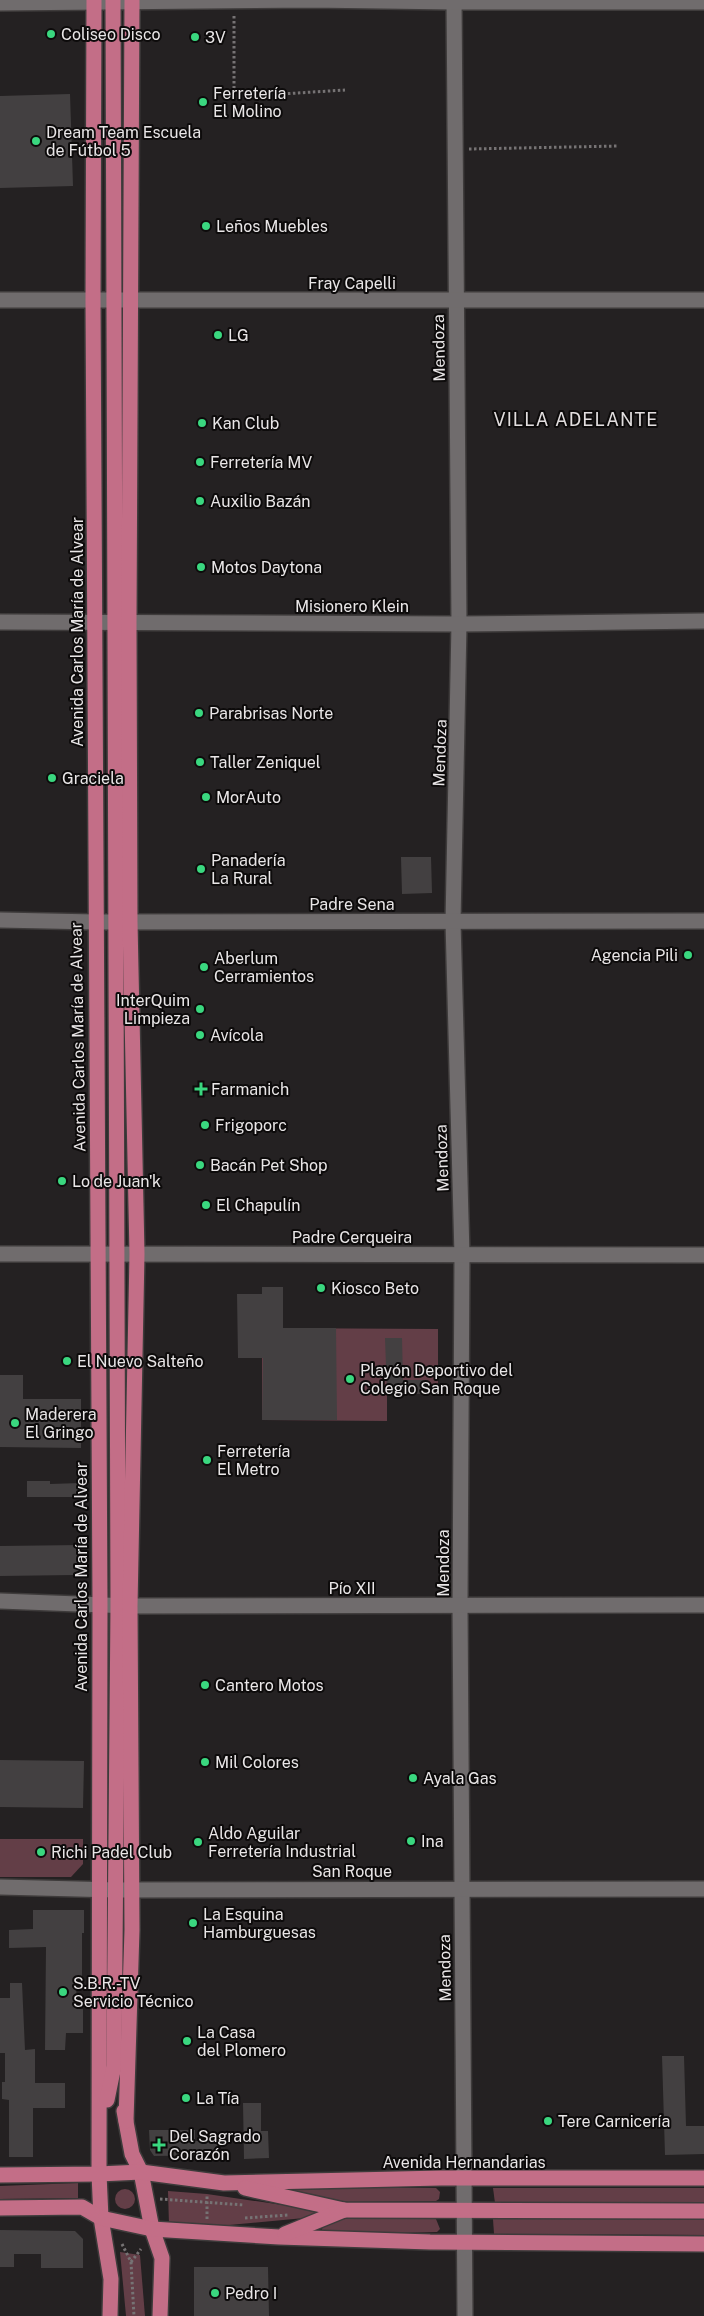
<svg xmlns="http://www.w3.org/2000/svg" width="704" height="2316" font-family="'Public Sans',sans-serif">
  <rect width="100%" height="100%" fill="#242122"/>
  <g fill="#633e47">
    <path d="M262 1328 438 1329V1394L387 1393V1421L262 1420Z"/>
    <path d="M0 1839H83V1864L71 1877H0Z"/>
    <path d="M78 2183V2198L0 2199V2186Z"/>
    <path d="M271 2188H436L440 2192 439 2199 436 2201 345 2202Z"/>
    <path d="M493 2188H704V2202L495 2203Z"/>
    <circle cx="125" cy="2199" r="10"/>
    <path d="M168 2191 207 2194 317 2210 315 2217 208 2227 169 2225Z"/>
    <path d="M704 2218V2235L494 2234 493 2219Z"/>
    <path d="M337 2219H436L440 2229 437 2232 321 2235 323 2224Z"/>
    <path d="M120 2252 140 2255 145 2316H126Z"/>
  </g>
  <g fill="#434041">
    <path d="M70 94 73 186 0 188V96Z"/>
    <path d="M401 857H431L432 893 402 894Z"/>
    <path d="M262 1287H283V1328H336L337 1420H262L263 1358H238L237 1294H262Z"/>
    <path d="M385 1338H402L403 1380H428V1394L387 1393Z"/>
    <path d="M0 1375H23V1399H81V1448L0 1447Z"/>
    <path d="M27 1481H50V1484L81 1483V1497H27Z"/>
    <path d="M81 1545V1569L74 1575 0 1576V1546Z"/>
    <path d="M0 1760 84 1761 83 1808 0 1807Z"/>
    <path d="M33 1910H84V1933H82V1983H76L77 2009H83V2033H66L65 2050H45L46 1947 9 1948V1930L33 1929Z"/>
    <path d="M10 1983H22L25 2050 35 2049V2083H65V2108H33V2157H9V2100L2 2099V2082H5V2053H0V1998H10Z"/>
    <path d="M662 2056H684L686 2126H704V2154L665 2155Z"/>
    <path d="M243 2103H261V2131H268L269 2158 244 2159Z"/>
    <path d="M149 2130H195V2141H219V2155L154 2156 150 2150Z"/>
    <path d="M0 2230 75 2231 83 2239V2268H41V2254H14V2267H0Z"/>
    <path d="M194 2267H268L269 2316H194Z"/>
  </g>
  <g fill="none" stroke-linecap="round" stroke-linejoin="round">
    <g stroke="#3e3b3b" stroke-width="18">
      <g id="minor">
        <path d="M454 0 459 624 453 922 462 1255 460 1606 465 2316"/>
        <path d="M0 3 311 0 454 2H704"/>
        <path d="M0 300H704"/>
        <path d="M0 622 459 624 704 621"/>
        <path d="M0 920 95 922 704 921"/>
        <path d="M0 1254 704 1255"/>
        <path d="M0 1601 130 1606 704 1605"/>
        <path d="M0 1887 116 1890 704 1889"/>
      </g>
    </g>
    <g stroke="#3e3b3b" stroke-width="18">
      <g id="major">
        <path d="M94 0 93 300 100 1605 99 2174 101 2218 111 2279 110 2316"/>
        <path d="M107 2100 114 2066 118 1605 113 0"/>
        <path d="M124 2111 132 2154 141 2172 152 2229 162 2258 160 2316"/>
        <path d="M126 2121 132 1930 130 1606 137 1254 130 922 129 623 132 0"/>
        <path d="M0 2175 99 2174 141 2172 224 2183 441 2178H704"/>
        <path d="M245 2188 344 2210 704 2211"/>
        <path d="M0 2208 82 2207 101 2218 152 2229 279 2237 430 2242 704 2244"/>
        <path d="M285 2234 344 2210"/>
      </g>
    </g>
    <g stroke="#767374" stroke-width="3" stroke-dasharray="2.5 2.5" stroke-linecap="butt">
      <path d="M234 16V97L345 90"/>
      <path d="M469 149 618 146"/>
      <path d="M160 2199 244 2205"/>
      <path d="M245 2218 288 2215"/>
      <path d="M207 2219V2195"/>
      <path d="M122 2244 131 2262 134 2316"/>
      <path d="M131 2262 141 2249"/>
    </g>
    <use href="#minor" stroke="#706c6d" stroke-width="15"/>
    <use href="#major" stroke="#c36e87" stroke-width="15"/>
  </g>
  <g fill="#3ad77f" stroke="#0d0b0b" stroke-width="2">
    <circle cx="51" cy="34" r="5"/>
    <circle cx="195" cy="37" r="5"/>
    <circle cx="203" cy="102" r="5"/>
    <circle cx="36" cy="141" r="5"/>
    <circle cx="206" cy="226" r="5"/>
    <circle cx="218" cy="335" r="5"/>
    <circle cx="202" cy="423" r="5"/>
    <circle cx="200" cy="462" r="5"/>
    <circle cx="200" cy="501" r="5"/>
    <circle cx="201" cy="567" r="5"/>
    <circle cx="199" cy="713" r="5"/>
    <circle cx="200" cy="762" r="5"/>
    <circle cx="52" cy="778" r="5"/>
    <circle cx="206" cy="797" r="5"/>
    <circle cx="201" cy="869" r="5"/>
    <circle cx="688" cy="955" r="5"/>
    <circle cx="204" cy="967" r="5"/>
    <circle cx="200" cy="1009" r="5"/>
    <circle cx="200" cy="1035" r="5"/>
    <path d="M198.5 1081.5h5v5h5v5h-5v5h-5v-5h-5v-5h5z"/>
    <circle cx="205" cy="1125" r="5"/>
    <circle cx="200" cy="1165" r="5"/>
    <circle cx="62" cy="1181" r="5"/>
    <circle cx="206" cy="1205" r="5"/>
    <circle cx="321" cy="1288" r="5"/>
    <circle cx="67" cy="1361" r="5"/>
    <circle cx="350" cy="1379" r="5"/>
    <circle cx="15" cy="1423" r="5"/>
    <circle cx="207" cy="1460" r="5"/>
    <circle cx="205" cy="1685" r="5"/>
    <circle cx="205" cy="1762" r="5"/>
    <circle cx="413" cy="1778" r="5"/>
    <circle cx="411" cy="1841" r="5"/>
    <circle cx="198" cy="1842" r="5"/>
    <circle cx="41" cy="1852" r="5"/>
    <circle cx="193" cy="1923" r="5"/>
    <circle cx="63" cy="1992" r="5"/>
    <circle cx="187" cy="2041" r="5"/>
    <circle cx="186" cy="2098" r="5"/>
    <circle cx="548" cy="2121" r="5"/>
    <path d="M156.5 2137.5h5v5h5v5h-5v5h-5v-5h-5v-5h5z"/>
    <circle cx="215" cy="2293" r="5"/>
  </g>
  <g text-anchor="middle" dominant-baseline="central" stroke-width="4" stroke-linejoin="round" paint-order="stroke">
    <g font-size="16" fill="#e9e6e7" stroke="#0d0b0b" text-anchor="start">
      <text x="61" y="34">Coliseo Disco</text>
      <text x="205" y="37">3V</text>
      <text x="213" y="93">Ferretería<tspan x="213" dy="18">El Molino</tspan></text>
      <text x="46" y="132">Dream Team Escuela<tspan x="46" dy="18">de Fútbol 5</tspan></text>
      <text x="216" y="226">Leños Muebles</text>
      <text x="228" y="335">LG</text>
      <text x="212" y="423">Kan Club</text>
      <text x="210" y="462">Ferretería MV</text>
      <text x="210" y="501">Auxilio Bazán</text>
      <text x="211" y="567">Motos Daytona</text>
      <text x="209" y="713">Parabrisas Norte</text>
      <text x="210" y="762">Taller Zeniquel</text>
      <text x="62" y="778">Graciela</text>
      <text x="216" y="797">MorAuto</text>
      <text x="211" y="860">Panadería<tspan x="211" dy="18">La Rural</tspan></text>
      <text x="678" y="955" text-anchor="end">Agencia Pili</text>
      <text x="214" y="958">Aberlum<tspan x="214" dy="18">Cerramientos</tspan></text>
      <text x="190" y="1000" text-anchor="end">InterQuim<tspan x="190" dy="18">Limpieza</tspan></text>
      <text x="210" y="1035">Avícola</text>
      <text x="211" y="1089">Farmanich</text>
      <text x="215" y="1125">Frigoporc</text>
      <text x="210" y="1165">Bacán Pet Shop</text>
      <text x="72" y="1181">Lo de Juan'k</text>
      <text x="216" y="1205">El Chapulín</text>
      <text x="331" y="1288">Kiosco Beto</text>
      <text x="77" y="1361">El Nuevo Salteño</text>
      <text x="360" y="1370">Playón Deportivo del<tspan x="360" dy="18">Colegio San Roque</tspan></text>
      <text x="25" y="1414">Maderera<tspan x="25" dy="18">El Gringo</tspan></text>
      <text x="217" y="1451">Ferretería<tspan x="217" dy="18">El Metro</tspan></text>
      <text x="215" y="1685">Cantero Motos</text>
      <text x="215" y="1762">Mil Colores</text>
      <text x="423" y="1778">Ayala Gas</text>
      <text x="208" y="1833">Aldo Aguilar<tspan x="208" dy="18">Ferretería Industrial</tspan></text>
      <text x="421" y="1841">Ina</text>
      <text x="51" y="1852">Richi Padel Club</text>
      <text x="203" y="1914">La Esquina<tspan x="203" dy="18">Hamburguesas</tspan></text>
      <text x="73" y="1983">S.B.R.-TV<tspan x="73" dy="18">Servicio Técnico</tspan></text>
      <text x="197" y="2032">La Casa<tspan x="197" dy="18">del Plomero</tspan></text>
      <text x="196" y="2098">La Tía</text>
      <text x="558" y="2121">Tere Carnicería</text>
      <text x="169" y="2136">Del Sagrado<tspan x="169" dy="18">Corazón</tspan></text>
      <text x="225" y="2293">Pedro I</text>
    </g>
    <g font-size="16" fill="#e9e6e7" stroke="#0d0b0b">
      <text x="352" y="283">Fray Capelli</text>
      <text transform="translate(439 348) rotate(-91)">Mendoza</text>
      <text x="352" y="606">Misionero Klein</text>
      <text transform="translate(77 632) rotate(-90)">Avenida Carlos María de Alvear</text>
      <text transform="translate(440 753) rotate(-88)">Mendoza</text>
      <text x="352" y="904">Padre Sena</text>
      <text transform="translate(78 1037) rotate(-91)">Avenida Carlos María de Alvear</text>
      <text transform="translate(442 1158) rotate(-92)">Mendoza</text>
      <text x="352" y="1237">Padre Cerqueira</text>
      <text transform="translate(443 1563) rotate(-90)">Mendoza</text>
      <text transform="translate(81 1577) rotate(-90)">Avenida Carlos María de Alvear</text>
      <text x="352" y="1588">Pío XII</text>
      <text x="352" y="1871">San Roque</text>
      <text transform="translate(445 1968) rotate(-91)">Mendoza</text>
      <text x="464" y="2162">Avenida Hernandarias</text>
    </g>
    <g font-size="18" letter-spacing="1" fill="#e2dedf" stroke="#0d0b0b">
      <text x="576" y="419">VILLA ADELANTE</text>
    </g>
  </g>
</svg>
